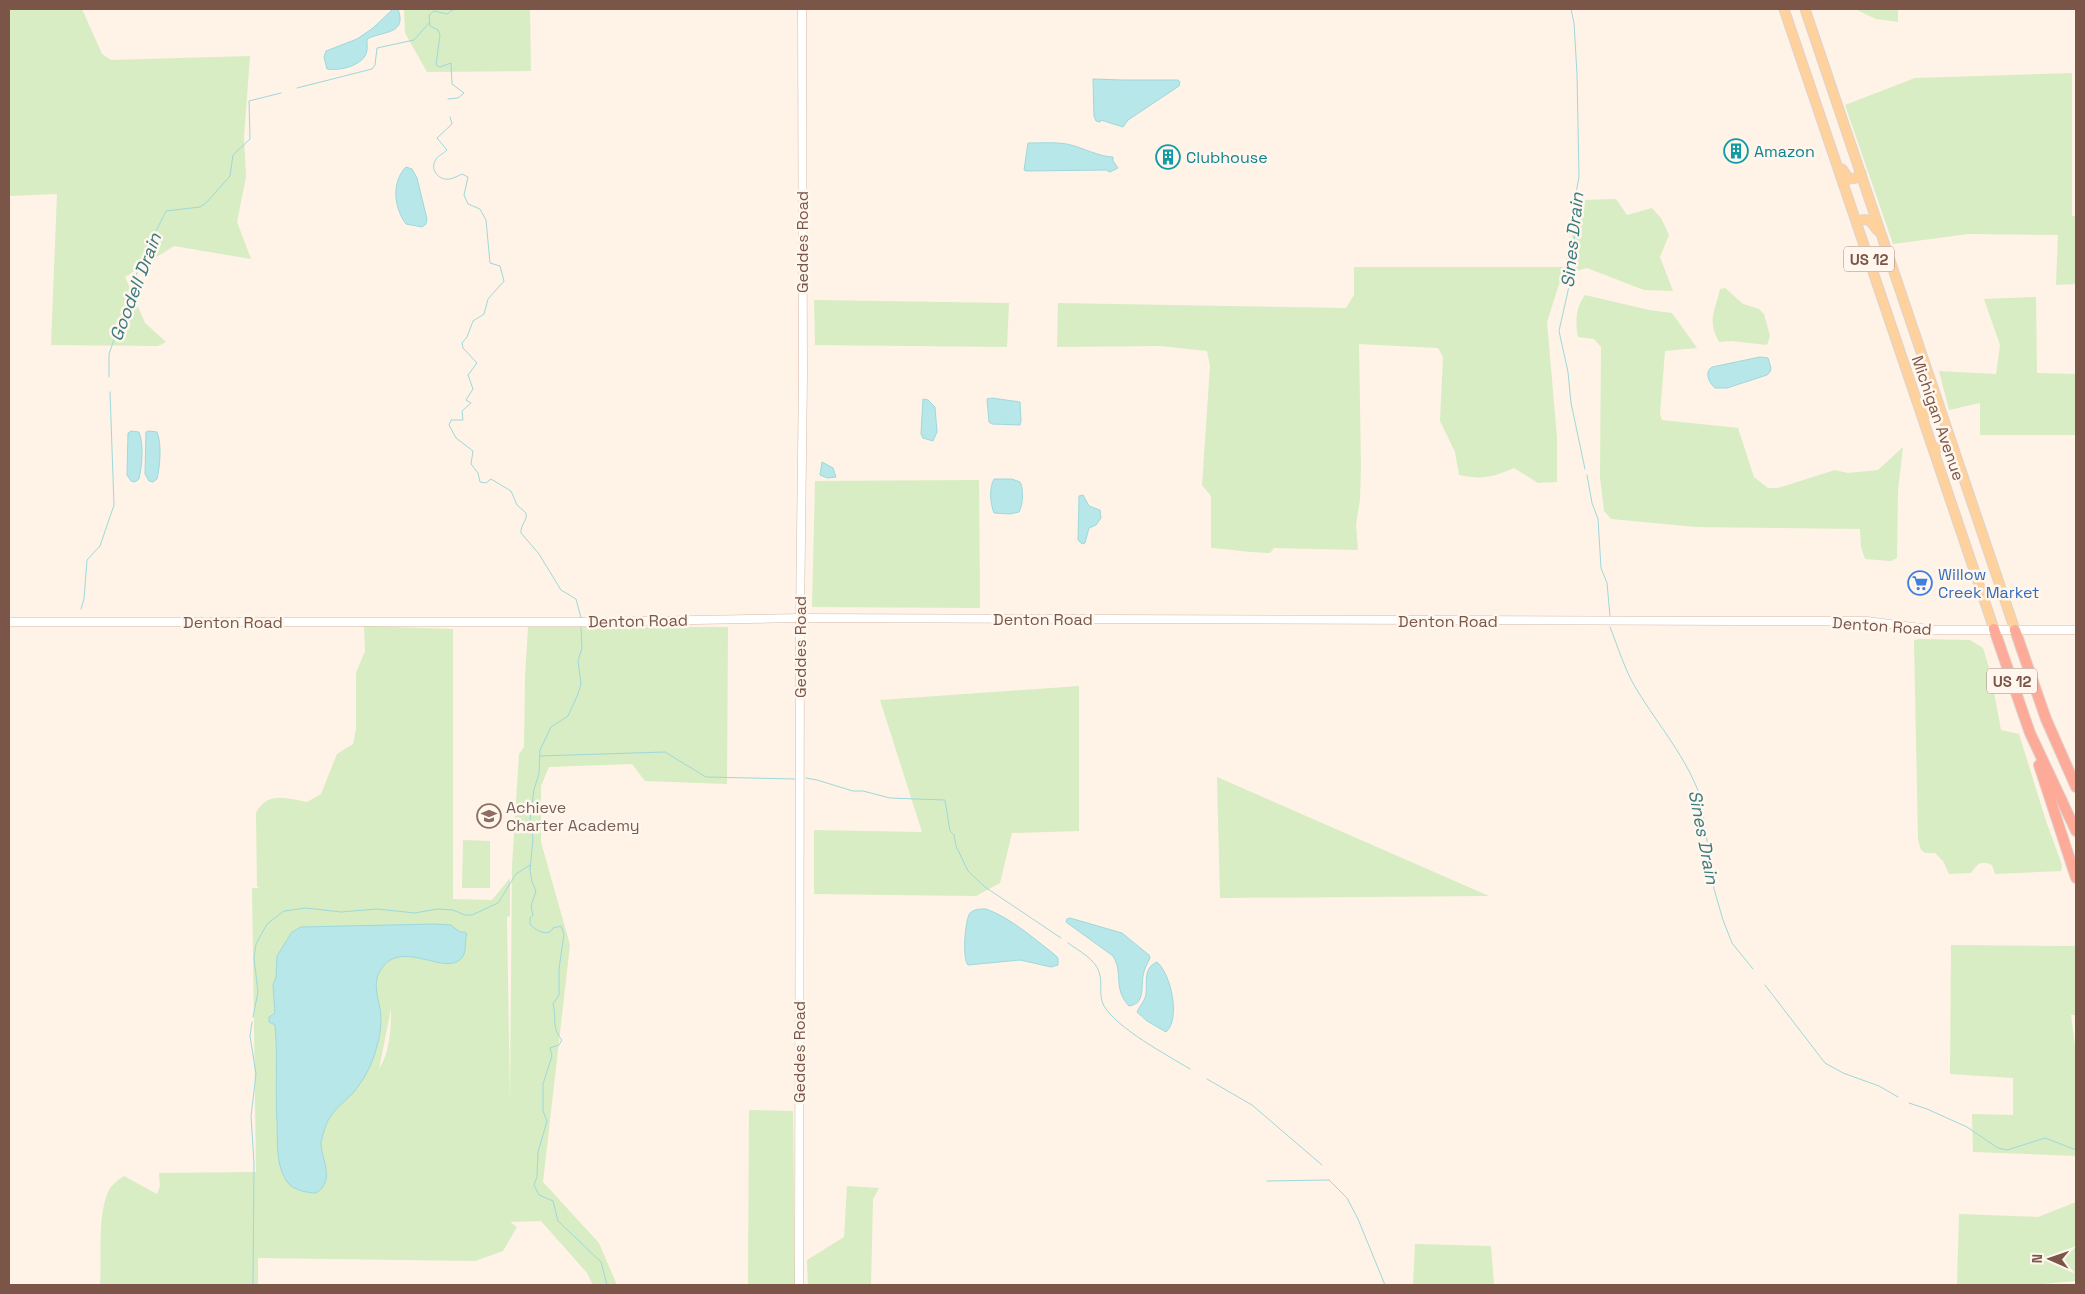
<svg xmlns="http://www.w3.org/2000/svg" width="2085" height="1294" font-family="'Space Grotesk',sans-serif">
  <rect width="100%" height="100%" fill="#fef3e6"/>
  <g fill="#d8edc3" fill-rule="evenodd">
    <path d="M9 9H82L102 54 111 60 250 56 244 137 246 177 237 222 251 259 174 246 125 277 145 323 166 342 158 346 51 345 57 194 9 196Z"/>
    <path d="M404 9H530L531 71 427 72 405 33Z"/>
    <path d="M1855 9H1898V22L1876 19Z"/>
    <path d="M2072 73V216H2076V284L2056 285 2058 235 1968 234 1893 244 1845 105 1915 78Z"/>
    <path d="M1616 199 1627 215 1652 208 1661 218 1669 235 1660 257 1673 291 1644 290 1587 268 1562 275 1547 322 1557 437V482L1538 483 1514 468C1493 477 1482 480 1459 475L1455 452 1440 421 1443 357 1438 348 1359 344 1361 467 1360 499 1356 525 1358 550 1274 548 1270 553C1250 553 1232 549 1211 548V496L1202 485 1210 366 1207 351 1159 346 1057 347 1058 303 1346 308 1354 295V267H1564L1582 200Z"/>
    <path d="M1725 288 1743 304 1759 309 1764 314 1770 336 1767 345 1731 341 1719 342C1707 319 1715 312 1720 289Z"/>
    <path d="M1585 295 1649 310 1672 313 1697 348 1665 351 1660 414 1662 420 1738 428 1754 477 1768 488H1778L1835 470 1848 473 1878 470 1903 447 1898 490 1897 558 1891 561 1865 559 1861 547 1860 529 1696 527 1611 519 1604 511 1600 477 1601 347 1594 339 1578 337C1575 321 1576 307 1585 295Z"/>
    <path d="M2036 297 2037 373 2076 374V435H1980V403L1949 410 1939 371 1996 374 2000 345 1984 299Z"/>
    <path d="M814 300 1009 303 1007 347 815 345Z"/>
    <path d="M979 480 980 608 812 607 815 481Z"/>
    <path d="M364 626 453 629V899L492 900 510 878V916L507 917 510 1103 512 866 519 754 524 747 525 677 528 627H728L727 784 645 781 632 764 549 767 541 786V842L570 945 543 1182 599 1243 617 1285H593L587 1273 541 1221 510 1222 517 1227 503 1251 475 1261 258 1258V1285H100C102 1258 97 1217 108 1192 111 1185 118 1180 124 1176L157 1194 160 1186 159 1173 256 1172 252 888H259L257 886 256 813C267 791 286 798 307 802L321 794 337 754 353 744 356 729V673L365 651ZM391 1009C391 1029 390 1052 379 1069Z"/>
    <path d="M1920 639 1970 640 1983 648 1990 671 2001 730 2019 734 2046 821 2062 865 2061 871 1995 874 1992 865C1981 860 1977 864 1971 873L1949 874 1943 861 1935 853H1925L1921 850 1918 840 1914 640Z"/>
    <path d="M1079 686V831L1012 833 1000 883 976 896 814 894V830L922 832 880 700Z"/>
    <path d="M1217 777 1489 896 1220 898Z"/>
    <path d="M463 840 490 841V888H462Z"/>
    <path d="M1951 945 2076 946V1015H2071L2075 1046H2076V1156L1973 1152 1972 1114 2013 1115V1078L1950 1074Z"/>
    <path d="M749 1110 793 1111 795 1285H748Z"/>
    <path d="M847 1186 879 1188 873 1199 871 1285H808L807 1260 844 1237Z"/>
    <path d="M2076 1202V1281L2031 1285H1957L1959 1214 2038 1217Z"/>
    <path d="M1415 1244 1491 1246 1494 1285H1413Z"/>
  </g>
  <g fill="#b8e7ea" stroke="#9ed8dc">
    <path d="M393 9H398C407 34 385 31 369 38L367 40C367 45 368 51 365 56 358 67 338 71 327 69L324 57 326 51 357 39 373 28Z"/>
    <path d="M1093 79 1122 80H1178L1180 82 1179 86 1128 120 1123 127 1101 120 1100 122 1096 121 1094 116Z"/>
    <path d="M1028 143C1041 143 1055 142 1067 144 1081 147 1100 157 1113 157V161L1118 168 1110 172 1106 170 1026 171 1024 170Z"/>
    <path d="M406 167 412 169 417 178 427 219 426 224 422 227 406 224C394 208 391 182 406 167Z"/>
    <path d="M1760 357 1768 358 1771 368 1770 372 1767 375 1727 388H1715C1709 383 1704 372 1712 367Z"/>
    <path d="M992 398 1020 402 1021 421 1020 425 992 424 989 422 987 399Z"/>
    <path d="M923 399 928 400 935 407 937 432 933 441 923 438 921 434Z"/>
    <path d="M131 431 139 432C144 444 142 466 139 479L135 482 131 481 127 475 128 433Z"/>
    <path d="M149 431 157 432C162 444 160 466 157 479L153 482 149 481 145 474 146 432Z"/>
    <path d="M822 462 833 468 836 477 827 478 820 475Z"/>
    <path d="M994 479H1012L1020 482C1024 489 1023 505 1019 512L1010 514 994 513C990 503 989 488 994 479Z"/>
    <path d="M1083 495 1089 506 1100 510 1101 518 1096 525 1089 528 1085 543 1082 544 1078 540 1079 496Z"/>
    <path d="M986 909C1011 918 1033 938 1054 954L1058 958V965L1051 967 1020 960 968 965C962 959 965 920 970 913 974 909 980 909 986 909Z"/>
    <path d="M1070 918 1122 933 1149 955 1150 958C1147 964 1144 969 1143 976 1141 988 1145 1004 1129 1006 1112 987 1124 974 1113 956L1066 922 1067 919Z"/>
    <path d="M434 924 451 925 460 932H465L467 934C464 941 467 949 463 956 448 981 397 932 378 975 373 987 380 1003 381 1016 381 1026 380 1036 377 1046 373 1063 364 1080 353 1093 343 1103 331 1112 326 1125 324 1131 322 1137 321 1143 321 1159 336 1181 316 1193 308 1193 293 1190 288 1183 275 1166 278 1141 277 1122 275 1090 278 1057 275 1025L269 1022V1017L275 1013 273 985 276 977 277 956 292 932 301 927Z"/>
    <path d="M1157 962C1171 974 1181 1019 1166 1032L1147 1021 1137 1012C1139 1007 1143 1003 1145 998 1149 986 1141 969 1157 962Z"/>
  </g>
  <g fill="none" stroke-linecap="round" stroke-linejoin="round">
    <g stroke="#9ed8dc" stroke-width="1">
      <path d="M1571 9 1574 23 1577 74 1579 177 1575 198 1574 264 1559 331 1568 372 1571 403 1585 469"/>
      <path d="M297 88 372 69 375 65 377 48 414 40 429 23"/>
      <path d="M448 99 458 98 464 93 452 84 451 63 440 67 436 65 440 35 438 30 430 26 429 15 434 11 447 14 454 9"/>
      <path d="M450 117 452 124 437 138 447 150C443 154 437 156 435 161 430 171 440 181 450 179 454 178 458 176 462 174L468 177 464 195 468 204 480 209 486 220 490 263 500 266 504 281 488 299 484 314 473 321 467 337 462 343 463 348 477 363 468 375 473 389 466 400 471 403 462 411 463 420H451L449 425 456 438 473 451 471 464 478 473 480 482 486 483 491 479 511 491 517 505 526 513C528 520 520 525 521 533L539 554 561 590 576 599 581 618"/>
      <path d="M109 377V354L141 261 166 211 200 207 206 203 230 176 233 155 250 139 249 101 281 93"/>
      <path d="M1587 475 1592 503 1598 519 1601 568 1607 583 1610 616"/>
      <path d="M81 609 84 599 87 560 100 546 114 505 110 392"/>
      <path d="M581 627 582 648 578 661 581 684 578 694 568 716 551 727 540 750 539 774 534 789 530 820 533 839 530 870 532 882 536 891 531 906 533 915 530 918V924C534 929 544 935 550 932L553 928 561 926 564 934 559 969V995L553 1004C557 1020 551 1027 562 1040L559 1045 550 1048 552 1056 543 1084V1111L547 1121 538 1152 537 1177 534 1185 539 1195 553 1201 558 1221 601 1262 607 1285"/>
      <path d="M1610 627C1618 647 1625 671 1637 690 1658 725 1688 759 1701 799L1714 889 1723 920 1732 943 1753 969"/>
      <path d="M540 756 665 752 706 777 795 779"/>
      <path d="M806 778 817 780 853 791H863L890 798 945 800 950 831 954 835 956 846 968 871 985 887 1061 938"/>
      <path d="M1068 943C1078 950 1096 960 1099 972 1103 983 1098 995 1104 1006 1118 1029 1167 1055 1190 1069"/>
      <path d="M1765 985 1825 1063 1843 1073 1879 1086 1898 1097"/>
      <path d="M253 1017 258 992 254 958 256 944 267 924 284 911 306 908 341 912 377 909 415 913 437 909 453 910 465 915H472L498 903 516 874 530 865"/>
      <path d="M252 1022 250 1036 256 1074 251 1116 254 1163 253 1285"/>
      <path d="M1207 1079 1252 1105 1322 1165"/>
      <path d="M1909 1103 1927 1109 1967 1127 1998 1148 2007 1150 2045 1138 2076 1150"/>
      <path d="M1329 1180 1347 1198 1358 1219 1385 1285"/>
      <path d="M1267 1181 1329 1180"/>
    </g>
    <g stroke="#d7baaa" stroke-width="9">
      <g id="secondary">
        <path d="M9 622H586L800 618 1737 621H1867L1935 630H2076"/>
        <path d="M799 1285 800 618 803 375 802 9"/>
      </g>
    </g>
    <g stroke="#dcd3cf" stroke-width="11">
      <g id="primary">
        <path d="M1784 9 1994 629"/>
        <path d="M1805 9 2015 630"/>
        <path d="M1842 169 1849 179 1856 178 1861 173"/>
        <path d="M1857 222C1867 216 1871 221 1877 230"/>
        <path d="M1920 406C1926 412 1931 417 1938 411L1939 405"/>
        <path d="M1934 451 1943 445 1951 449 1953 453"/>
      </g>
    </g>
    <g stroke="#dcd3cf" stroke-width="12">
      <g id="highway">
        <path d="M1994 629 2030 733 2076 831"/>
        <path d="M2015 630 2046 719 2076 787"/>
        <path d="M2039 765 2076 878"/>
      </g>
    </g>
    <use href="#secondary" stroke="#fff" stroke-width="8"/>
    <use href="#primary" stroke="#ffd19c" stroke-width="9"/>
    <use href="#highway" stroke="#fdaa98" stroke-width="10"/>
  </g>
  <defs>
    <g id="building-ring" transform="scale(1.25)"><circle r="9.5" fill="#fff7ee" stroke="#0f9aa8" stroke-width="1.5"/><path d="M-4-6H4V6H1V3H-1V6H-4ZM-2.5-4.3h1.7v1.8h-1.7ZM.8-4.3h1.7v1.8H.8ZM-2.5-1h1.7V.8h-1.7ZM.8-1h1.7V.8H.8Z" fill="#0f9aa8"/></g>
    <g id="supermarket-ring" transform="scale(1.25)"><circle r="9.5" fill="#fff7ee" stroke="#3f7fe0" stroke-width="1.5"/><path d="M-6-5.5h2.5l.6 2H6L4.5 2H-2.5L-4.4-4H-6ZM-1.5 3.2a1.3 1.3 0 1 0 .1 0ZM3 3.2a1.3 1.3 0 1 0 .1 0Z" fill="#3f7fe0"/></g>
    <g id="school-ring" transform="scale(1.25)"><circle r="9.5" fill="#fff7ee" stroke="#8d6e63" stroke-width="1.5"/><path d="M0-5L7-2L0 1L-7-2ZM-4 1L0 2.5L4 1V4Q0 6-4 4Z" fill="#8d6e63"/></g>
  </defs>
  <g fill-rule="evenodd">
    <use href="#building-ring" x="1736" y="151"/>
    <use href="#building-ring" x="1168" y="157"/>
    <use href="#supermarket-ring" x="1920" y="583"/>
    <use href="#school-ring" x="489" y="816"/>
  </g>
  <g text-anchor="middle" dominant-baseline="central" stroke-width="5" stroke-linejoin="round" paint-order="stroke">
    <g fill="#fff7ee" stroke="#a2867a" stroke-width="1">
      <rect x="1844" y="246.5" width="50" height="25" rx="4"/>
      <rect x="1987" y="668.5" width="50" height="25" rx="4"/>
    </g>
    <g font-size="15" font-weight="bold" fill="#7a5548">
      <text x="1869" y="259">US 12</text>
      <text x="2012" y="681">US 12</text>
    </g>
    <g font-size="16" fill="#0d838f" stroke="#fff7ee" text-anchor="start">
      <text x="1754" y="151">Amazon</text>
      <text x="1186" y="157">Clubhouse</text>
    </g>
    <g font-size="16" fill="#7a5548" stroke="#fff7ee">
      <text transform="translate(802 242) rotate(-90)">Geddes Road</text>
      <text transform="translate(1938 418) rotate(71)">Michigan Avenue</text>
      <text x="1043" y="619">Denton Road</text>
      <text transform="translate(638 621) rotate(-1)">Denton Road</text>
      <text x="1448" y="621">Denton Road</text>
      <text x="233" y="622">Denton Road</text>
      <text transform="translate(1882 626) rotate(4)">Denton Road</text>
      <text transform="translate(800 647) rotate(-90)">Geddes Road</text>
      <text transform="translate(799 1052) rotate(-90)">Geddes Road</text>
    </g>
    <g font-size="16" fill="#366cbe" stroke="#fff7ee" text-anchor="start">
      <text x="1938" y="574">Willow<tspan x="1938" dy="18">Creek Market</tspan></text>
    </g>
    <g font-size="16" fill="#785e54" stroke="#fff7ee" text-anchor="start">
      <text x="506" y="807">Achieve<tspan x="506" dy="18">Charter Academy</tspan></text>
    </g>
    <g font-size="18" font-style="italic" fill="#3a7b81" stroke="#fff7ee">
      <text transform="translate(1572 240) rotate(-84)">Sines Drain</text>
      <text transform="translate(135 287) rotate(-69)">Goodell Drain</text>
      <text transform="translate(1704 837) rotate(79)">Sines Drain</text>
    </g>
  </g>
  <rect width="2085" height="1294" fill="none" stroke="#7a5548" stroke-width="20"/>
  <g transform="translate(2050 1259) rotate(272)" stroke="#fff7ee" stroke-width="4" paint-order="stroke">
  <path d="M0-4L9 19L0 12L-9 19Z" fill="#7a5548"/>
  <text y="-8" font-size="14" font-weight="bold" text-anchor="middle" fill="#7a5548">N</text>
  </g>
</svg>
